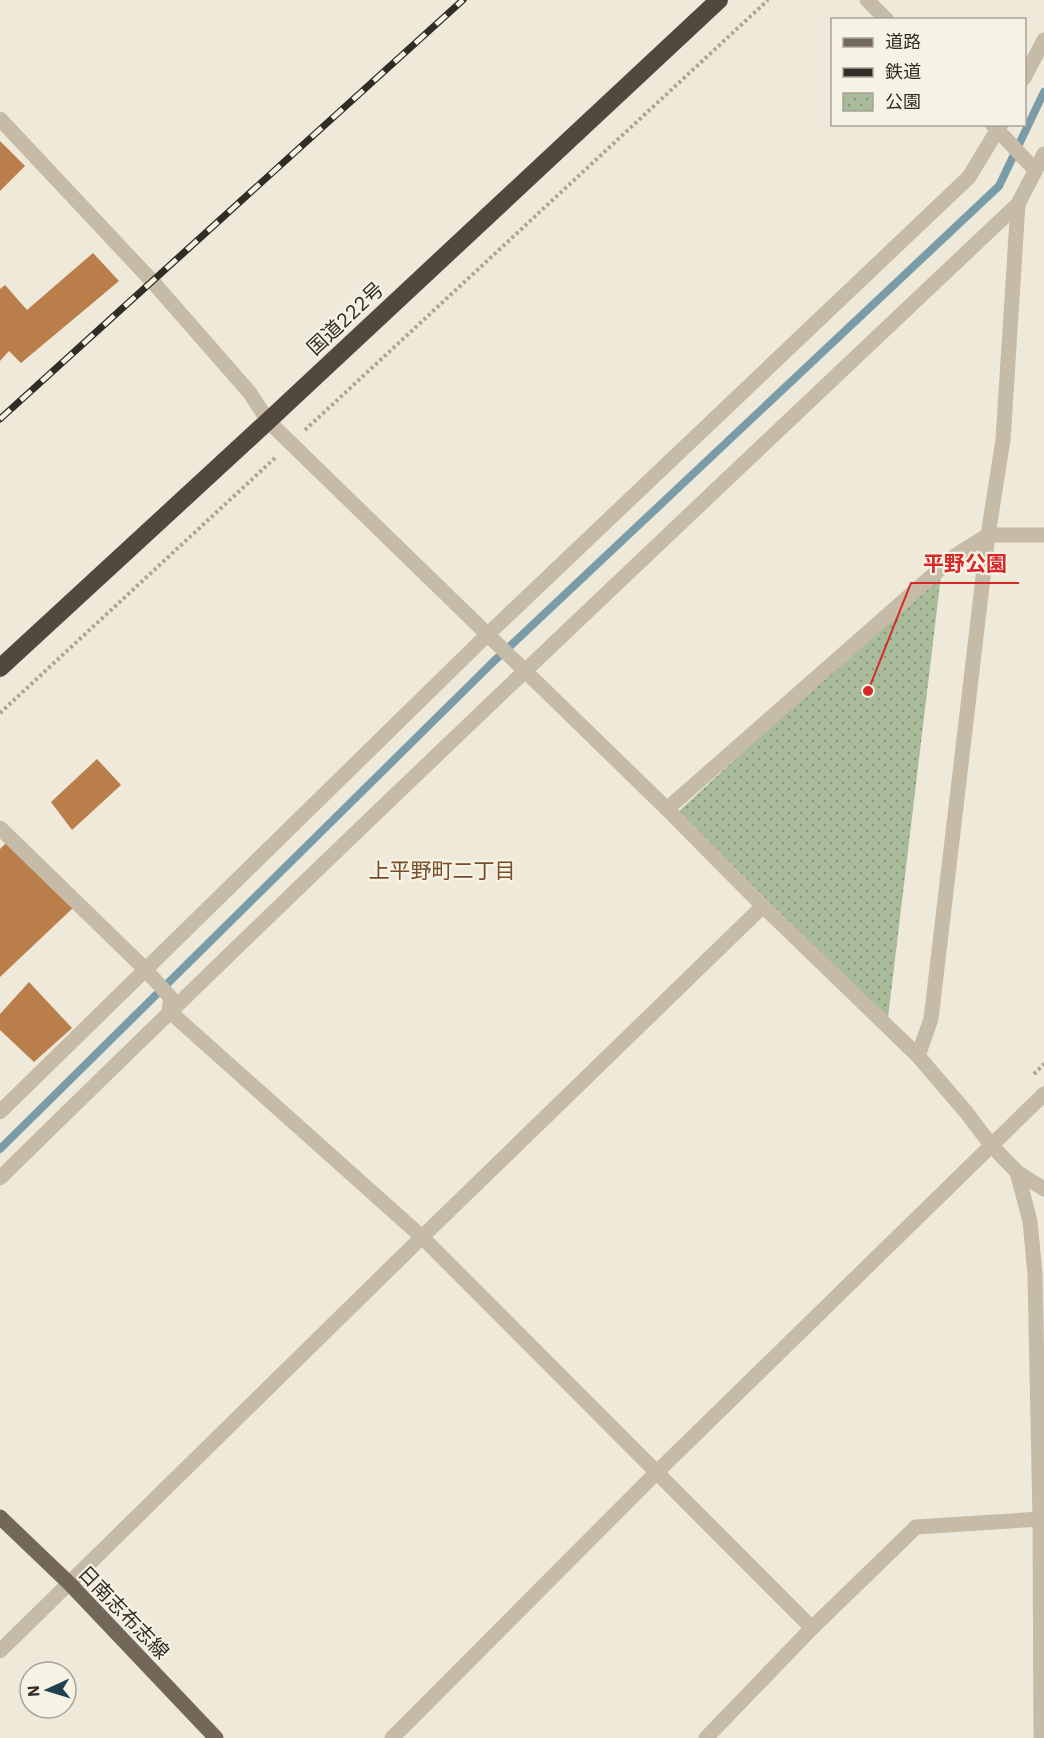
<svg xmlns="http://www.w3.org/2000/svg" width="1044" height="1738" font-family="'IBM Plex Sans','Noto Sans JP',sans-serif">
  <defs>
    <pattern id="park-dots" width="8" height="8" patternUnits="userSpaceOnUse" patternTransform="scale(1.5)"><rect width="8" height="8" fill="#a9bb9a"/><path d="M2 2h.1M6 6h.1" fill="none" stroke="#8a987d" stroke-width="1.8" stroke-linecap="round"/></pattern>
  </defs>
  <rect width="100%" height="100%" fill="#eee9d8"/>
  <path fill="url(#park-dots)" d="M942 567 887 1026 674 816Z"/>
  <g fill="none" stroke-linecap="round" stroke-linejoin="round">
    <path stroke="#7a9ca8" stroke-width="8" d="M0 1149 491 664 999 186 1044 92"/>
  </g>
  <g fill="#ba7e4a">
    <path d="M0 141 25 166 0 191Z"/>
    <path d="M93 253 119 281 21 363 9 351 0 361V289L5 285 27 310Z"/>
    <path d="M97 759 121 785 72 830 51 802Z"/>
    <path d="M9 840 75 906 0 977V849Z"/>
    <path d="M29 982 72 1028 34 1062 0 1030V1014Z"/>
  </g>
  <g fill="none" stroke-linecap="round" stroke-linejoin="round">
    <g stroke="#b0a590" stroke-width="4" stroke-dasharray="3 3" stroke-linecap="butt">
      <path d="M305 430 768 0"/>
      <path d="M0 713 275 458"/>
      <path d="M1034 1074 1044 1064"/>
    </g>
    <g stroke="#c5bba6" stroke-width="15">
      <path d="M867 0 887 20"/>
      <path d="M1024 78 1044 40"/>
      <path d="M0 119 152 281 250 393 268 421 667 809 763 906 918 1056 966 1112 991 1145 1017 1172 1044 1189"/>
      <path d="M992 124 1035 170"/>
      <path d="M667 809 956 555 988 535H1044"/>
      <path d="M0 828 145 969 171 998 169 1011 422 1237 812 1628"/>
      <path d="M918 1056 931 1019 988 535 1003 440 1018 204"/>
      <path d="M0 1112 487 635 969 177 1001 124"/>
      <path d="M1017 1172 1030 1221 1035 1274 1040 1519 1041 1738"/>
      <path d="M0 1178C335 849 676 527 1018 204L1044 154"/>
      <path d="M0 1651 422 1237 763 906"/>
      <path d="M392 1738 657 1472 1044 1094"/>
      <path d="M706 1738 812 1628 916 1527 1040 1519"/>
    </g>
    <path stroke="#726758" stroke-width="15" d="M0 1517 70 1584 216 1738"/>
    <path stroke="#52483e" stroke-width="18" d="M0 668 268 421 719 0"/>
    <g stroke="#312c26" stroke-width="7">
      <path id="rail" d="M0 419 463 0"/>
    </g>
    <use href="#rail" stroke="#f6f2e4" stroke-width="4.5" stroke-dasharray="14" stroke-linecap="butt"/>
  </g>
  <g text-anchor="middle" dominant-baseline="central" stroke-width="4.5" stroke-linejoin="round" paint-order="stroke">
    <g font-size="20" fill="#312c26" stroke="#f6f2e4">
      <text transform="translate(345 318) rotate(-43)">国道222号</text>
      <text transform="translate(124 1612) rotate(46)">日南志布志線</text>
    </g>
    <g font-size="21" fill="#784c27" stroke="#f6f2e4">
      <text x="442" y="870">上平野町二丁目</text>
    </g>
  </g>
  <path fill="none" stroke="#d62828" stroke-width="2" d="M868 691L911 583H1019"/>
  <circle fill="#d62828" stroke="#f6f2e4" stroke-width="2" cx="868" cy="691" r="6"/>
  <g font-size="21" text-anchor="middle" font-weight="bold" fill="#d62828" stroke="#f6f2e4" stroke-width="4.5" stroke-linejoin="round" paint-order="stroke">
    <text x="965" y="571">平野公園</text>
  </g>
  <rect x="831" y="18" width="195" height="108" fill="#f6f2e4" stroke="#a7a398" stroke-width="1.5"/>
  <rect x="843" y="38" width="30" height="9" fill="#726758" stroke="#a7a398" stroke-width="1.5"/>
  <text x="885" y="48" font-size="18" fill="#312c26">道路</text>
  <rect x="843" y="68" width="30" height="9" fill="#312c26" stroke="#a7a398" stroke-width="1.5"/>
  <text x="885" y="78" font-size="18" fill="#312c26">鉄道</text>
  <rect x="843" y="93" width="30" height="18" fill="url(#park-dots)" stroke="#a7a398" stroke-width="1.5"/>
  <text x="885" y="108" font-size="18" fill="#312c26">公園</text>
  <g transform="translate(48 1690) rotate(266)"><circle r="28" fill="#f6f2e4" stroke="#a7a398" stroke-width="1.5"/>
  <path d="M0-4.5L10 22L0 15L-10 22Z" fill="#20414f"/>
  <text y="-9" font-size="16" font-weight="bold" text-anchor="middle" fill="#312c26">N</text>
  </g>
</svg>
